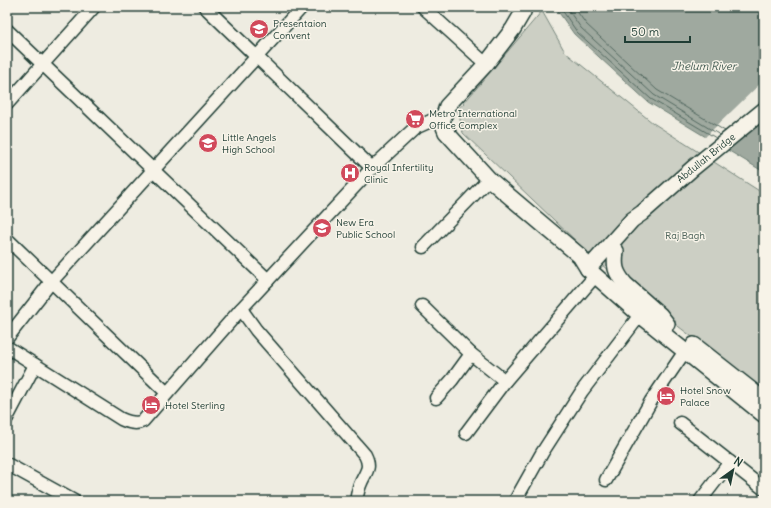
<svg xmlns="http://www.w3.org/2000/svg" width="771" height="508" font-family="Delius,sans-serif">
  <rect width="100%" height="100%" fill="#eeece1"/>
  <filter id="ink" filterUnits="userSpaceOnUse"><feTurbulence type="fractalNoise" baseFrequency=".025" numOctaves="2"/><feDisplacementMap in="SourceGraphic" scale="8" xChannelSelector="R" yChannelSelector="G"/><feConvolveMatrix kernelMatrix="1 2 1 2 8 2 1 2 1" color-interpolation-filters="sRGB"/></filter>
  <g filter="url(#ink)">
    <path fill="#cccfc4" stroke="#76867c" d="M542 11 565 52 653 123 764 194V392L623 284 578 243 463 133 458 110Z"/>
    <path fill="#9fa99f" stroke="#6c7e74" d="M555 7H764V172L648 102 574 34Z"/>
    <path fill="#eeece1" d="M764 80V105L720 148 704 138Z"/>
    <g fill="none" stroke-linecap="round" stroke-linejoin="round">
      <g stroke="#52685f" stroke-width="1">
        <path d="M560 7 577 32 651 99 716 138"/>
        <path d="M566 7 581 28 654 95 720 135"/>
        <path d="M574 7 586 24 657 90 725 131"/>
      </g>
      <g stroke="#1f3d34" stroke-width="15">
        <g id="minor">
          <path d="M205 7 372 168"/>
          <path d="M423 7 486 64"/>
          <path d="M7 30 268 280"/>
          <path d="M7 104 94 7"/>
          <path d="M7 239 167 393"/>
          <path d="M423 247 489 179"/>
          <path d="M422 306 471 354 505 381"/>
          <path d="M241 309 256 330 365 455C372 469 365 472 360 485 358 490 357 496 356 501"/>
          <path d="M7 338 51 282 302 7"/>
          <path d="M7 347 121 419C128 422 136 425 143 421L241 309 372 168 415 128 444 115"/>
          <path d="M436 398 452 380 471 354"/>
          <path d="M7 418 35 365"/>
          <path d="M680 423 764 489"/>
          <path d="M466 433 505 381 595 276"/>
          <path d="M7 464 74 501"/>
          <path d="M606 480 651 401 685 351"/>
          <path d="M515 501 542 453 582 391 640 315"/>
          <path d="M700 501 730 462"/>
        </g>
      </g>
      <g stroke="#1f3d34" stroke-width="18">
        <g id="major">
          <path d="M523 7V12L513 29 486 64 447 106 442 122 446 132 489 179 580 256 588 269 640 315 764 415"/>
          <path d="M616 251C614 266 615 272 625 284L660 315 667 324"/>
          <path d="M588 269 632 220 642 213 693 168 764 110"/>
          <path d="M694 345 764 400"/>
        </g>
      </g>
      <use href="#minor" stroke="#f7f3e8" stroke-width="12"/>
      <use href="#major" stroke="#f7f3e8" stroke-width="15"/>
    </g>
  </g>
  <defs>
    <g id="school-disc" transform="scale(1)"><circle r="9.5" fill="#d1495b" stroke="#f7f3e8"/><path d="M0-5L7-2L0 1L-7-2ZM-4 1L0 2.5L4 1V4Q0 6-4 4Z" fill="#fff"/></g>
    <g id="supermarket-disc" transform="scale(1)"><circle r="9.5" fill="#d1495b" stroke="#f7f3e8"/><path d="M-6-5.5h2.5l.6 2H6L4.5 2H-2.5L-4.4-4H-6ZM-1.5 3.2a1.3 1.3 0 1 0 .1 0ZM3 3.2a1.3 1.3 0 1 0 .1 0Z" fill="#fff"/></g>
    <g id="hospital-disc" transform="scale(1)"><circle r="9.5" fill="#d1495b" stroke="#f7f3e8"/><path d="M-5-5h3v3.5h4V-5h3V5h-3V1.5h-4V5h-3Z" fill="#fff"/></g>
    <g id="hotel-disc" transform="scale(1)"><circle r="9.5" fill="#d1495b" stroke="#f7f3e8"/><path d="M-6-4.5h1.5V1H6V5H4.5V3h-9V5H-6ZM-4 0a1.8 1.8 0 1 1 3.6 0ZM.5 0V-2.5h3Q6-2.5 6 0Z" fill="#fff"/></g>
  </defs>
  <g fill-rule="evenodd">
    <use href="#school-disc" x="259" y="29"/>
    <use href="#supermarket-disc" x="415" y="119"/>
    <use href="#school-disc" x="208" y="143"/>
    <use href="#hospital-disc" x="350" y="173"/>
    <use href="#school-disc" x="322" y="228"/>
    <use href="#hotel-disc" x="666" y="396"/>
    <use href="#hotel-disc" x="151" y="405"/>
  </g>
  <g text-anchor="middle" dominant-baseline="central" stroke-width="3" stroke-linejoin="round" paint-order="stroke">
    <g font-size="10" fill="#1f3d34" stroke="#f7f3e8" text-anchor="start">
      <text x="273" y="23">Presentaion<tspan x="273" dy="12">Convent</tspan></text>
      <text x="429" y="113">Metro International<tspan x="429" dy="12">Office Complex</tspan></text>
      <text x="222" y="137">Little Angels<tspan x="222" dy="12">High School</tspan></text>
      <text x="364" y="167">Royal Infertility<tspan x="364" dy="12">Clinic</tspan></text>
      <text x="336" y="222">New Era<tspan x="336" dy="12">Public School</tspan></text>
      <text x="680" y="390">Hotel Snow<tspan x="680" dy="12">Palace</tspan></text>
      <text x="165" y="405">Hotel Sterling</text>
    </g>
    <g font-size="10" fill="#1f3d34" stroke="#f7f3e8">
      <text transform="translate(706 158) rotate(-39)">Abdullah Bridge</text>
    </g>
    <g font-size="10" fill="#425a51" stroke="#f7f3e8">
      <text x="685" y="235">Raj Bagh</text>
    </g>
    <g font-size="11" font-style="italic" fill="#3f584f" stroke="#f7f3e8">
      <text x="704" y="66">Jhelum River</text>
    </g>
  </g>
  <rect width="771" height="508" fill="none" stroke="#f7f3e8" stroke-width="24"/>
  <rect x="12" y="12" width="747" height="484" fill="none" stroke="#1f3d34" stroke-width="1.5" filter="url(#ink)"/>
  <g transform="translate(733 470) rotate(33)" stroke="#f7f3e8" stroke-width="3" paint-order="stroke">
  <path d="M0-3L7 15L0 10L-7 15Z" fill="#1f3d34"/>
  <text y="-6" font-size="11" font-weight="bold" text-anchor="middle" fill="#1f3d34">N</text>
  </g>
  <path d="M625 36v6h65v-6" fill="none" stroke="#1f3d34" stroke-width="2"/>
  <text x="631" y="36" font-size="12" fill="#1f3d34" stroke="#f7f3e8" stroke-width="3" paint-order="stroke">50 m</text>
</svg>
